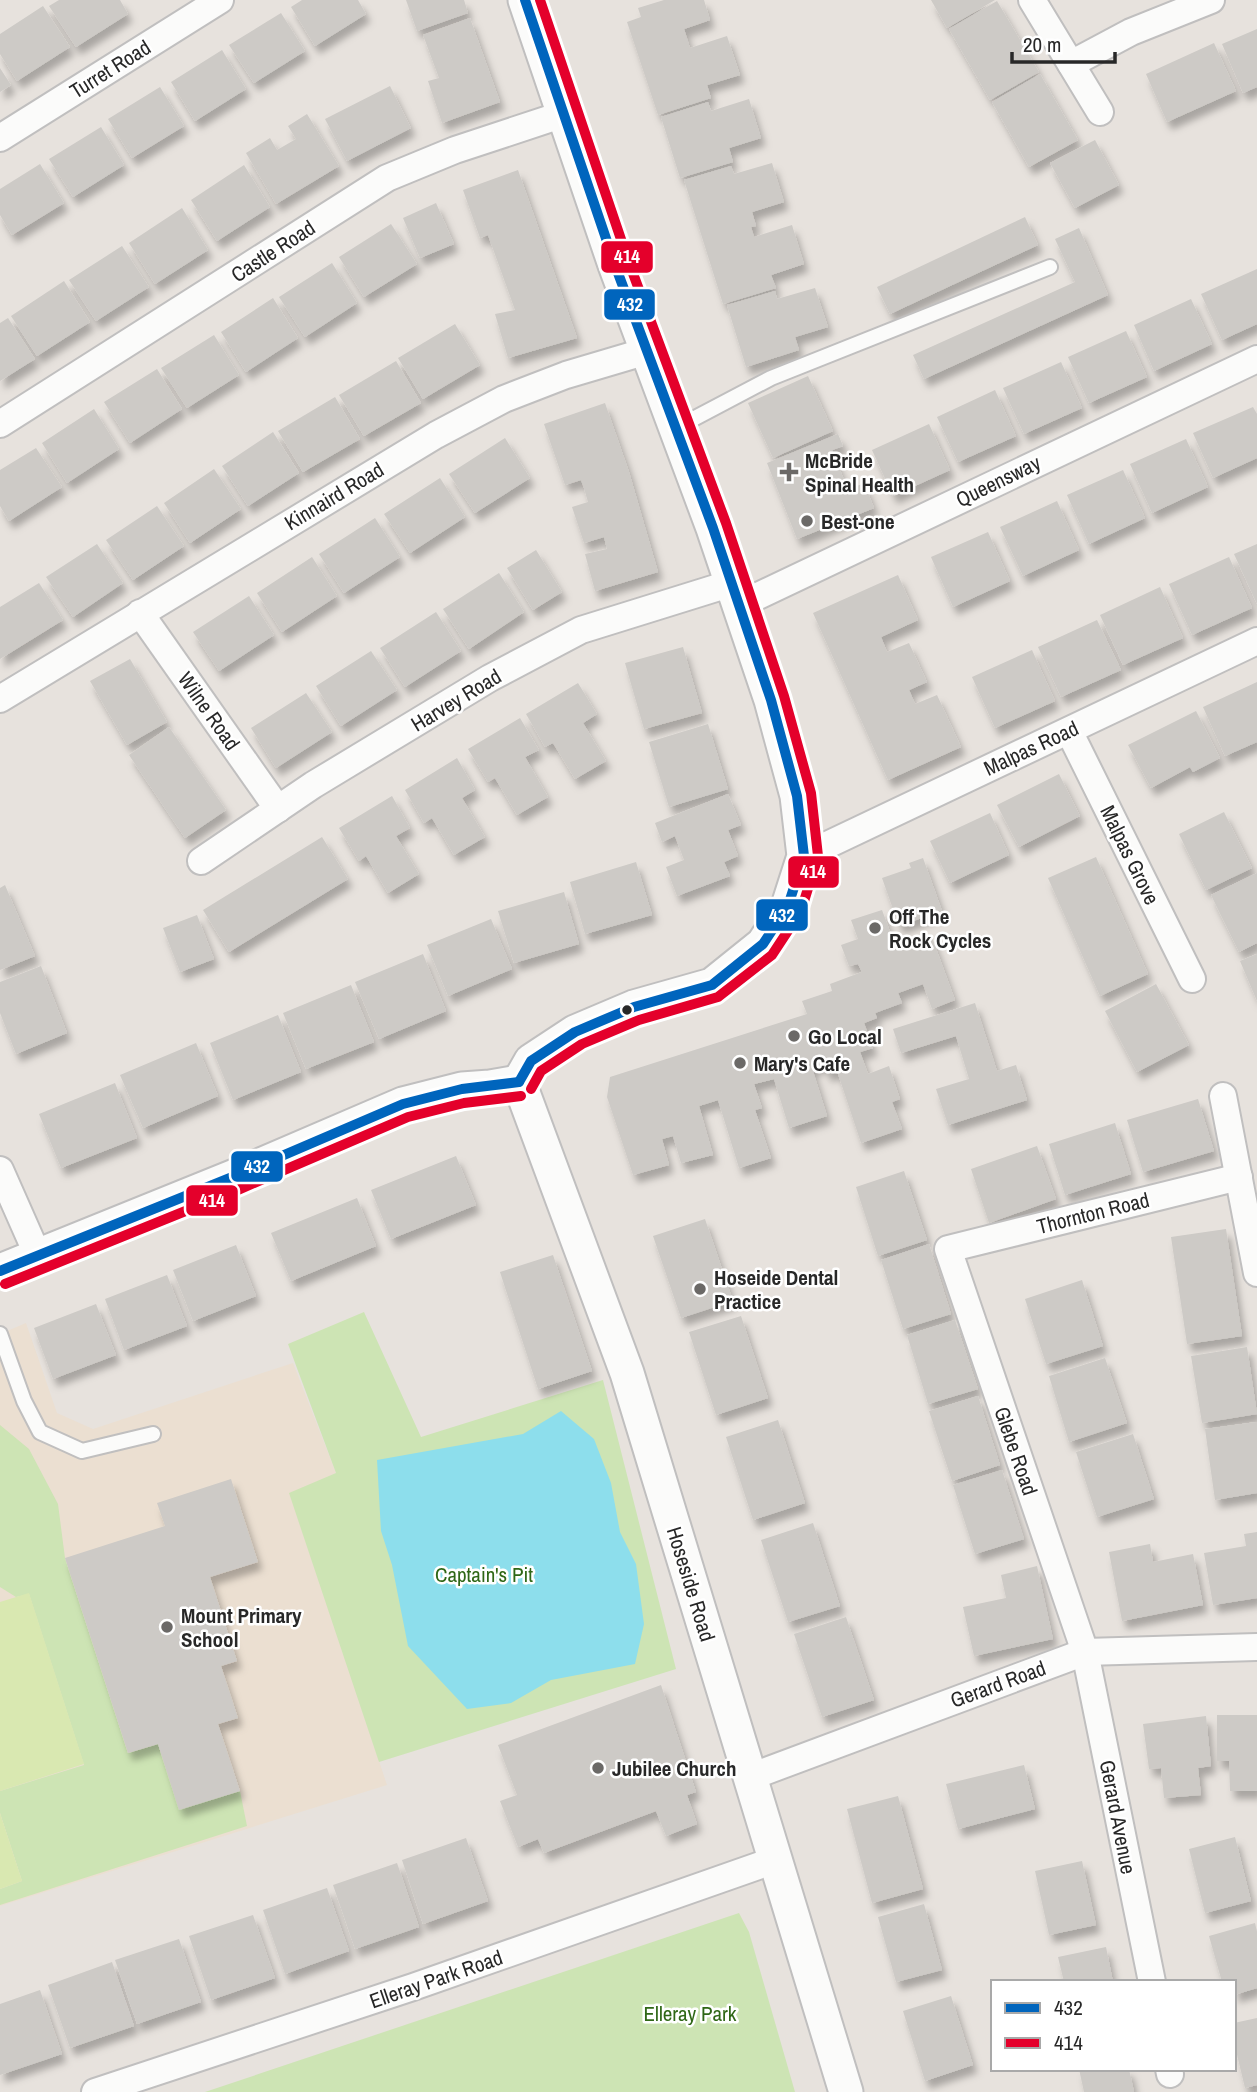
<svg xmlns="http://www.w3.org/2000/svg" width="1257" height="2092" font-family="'Archivo Narrow',sans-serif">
  <defs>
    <filter id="shadow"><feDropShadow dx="4.5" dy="8" stdDeviation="3.5" flood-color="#0004"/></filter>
  </defs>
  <rect width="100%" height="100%" fill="#e7e2dd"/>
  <path fill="#ebdfd1" d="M26 1323 57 1413 93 1429 293 1363 336 1473 290 1494 387 1785 0 1906V1334Z"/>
  <g fill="#cde4b4">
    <path d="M364 1312 421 1437 603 1380 676 1669 379 1762 289 1493 336 1473 288 1344Z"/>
    <path d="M0 1425 29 1449 58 1504 65 1558 128 1753 158 1744 179 1809 240 1791 247 1826 0 1905V1889L22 1881 0 1813V1791L84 1765 29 1594 16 1597 0 1587Z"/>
    <path d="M739 1913 749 1932 795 2092H205Z"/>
  </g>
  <g fill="#d9e8b1">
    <path d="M29 1593 84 1764 0 1791V1602Z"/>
    <path d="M0 1813 22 1881 0 1889Z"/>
  </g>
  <path fill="#8ddeec" d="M561 1411 594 1439 611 1483 620 1532 636 1564 644 1624 635 1664 551 1680 511 1703 467 1709 408 1646 392 1565 381 1531 377 1460 523 1434Z"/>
  <g fill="#cdcac6" filter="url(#shadow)">
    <path d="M59 0H120L128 14 76 47 49 6Z"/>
    <path d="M302 0H358L366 14 315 46 291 7Z"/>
    <path d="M406 0H464L468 13 417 31Z"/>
    <path d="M664 0H704L710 20 684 29 690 48 727 36 740 75 707 85 711 98 658 115 627 22 641 17 638 8Z"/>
    <path d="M931 0H995L947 28Z"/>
    <path d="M997 1 1039 72 990 100 949 29Z"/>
    <path d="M43 6 70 47 17 81 0 54V34Z"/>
    <path d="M281 13 305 51 254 83 229 45Z"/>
    <path d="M470 18 500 102 442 123 428 81 439 78 423 35Z"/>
    <path d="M1257 29V87L1243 93 1222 44Z"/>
    <path d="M1214 43 1236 91 1167 122 1146 74Z"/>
    <path d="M222 50 246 89 195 121 171 82Z"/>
    <path d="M0 68 11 85 0 92Z"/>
    <path d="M1040 74 1078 140 1029 167 992 102Z"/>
    <path d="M390 86 411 128 347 161 325 119Z"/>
    <path d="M160 87 184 126 132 158 108 119Z"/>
    <path d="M749 99 761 138 729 148 733 162 680 178 661 117 708 102 711 111Z"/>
    <path d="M307 114 339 166 276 204 246 153 270 138 277 150 296 139 288 126Z"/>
    <path d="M101 127 124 165 73 197 49 159Z"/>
    <path d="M1095 140 1119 185 1075 208 1050 163Z"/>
    <path d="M772 163 784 202 752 212 756 226 751 227 754 237 792 225 804 264 771 275 776 288 723 304 684 180 731 166 734 174Z"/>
    <path d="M40 164 64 203 12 235 0 215V189Z"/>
    <path d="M244 165 270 207 217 241 191 200Z"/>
    <path d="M518 170 577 338 508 358 495 314 515 310 488 235 480 238 463 190Z"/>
    <path d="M436 203 454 244 420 258 403 218Z"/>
    <path d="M182 208 208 250 155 284 129 243Z"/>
    <path d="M1025 217 1038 245 890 314 877 287Z"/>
    <path d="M391 224 417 264 364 297 339 257Z"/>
    <path d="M1079 228 1108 295 924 379 913 355 1075 282 1055 239Z"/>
    <path d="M122 246 149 287 96 321 69 280Z"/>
    <path d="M332 263 357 303 305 337 279 297Z"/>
    <path d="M1257 269V324L1222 340 1201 294Z"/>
    <path d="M64 281 90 322 37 356 11 316Z"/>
    <path d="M815 288 828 327 795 337 799 350 746 367 727 305 775 291 777 299Z"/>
    <path d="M273 298 298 338 246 372 221 332Z"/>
    <path d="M1191 299 1212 344 1154 371 1134 325Z"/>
    <path d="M8 318 35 359 0 381V323Z"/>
    <path d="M455 324 480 365 423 399 398 358Z"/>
    <path d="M1126 331 1147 377 1089 403 1068 357Z"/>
    <path d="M214 335 239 375 187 408 161 368Z"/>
    <path d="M396 361 421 403 364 436 339 395Z"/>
    <path d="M1061 362 1082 408 1024 434 1003 388Z"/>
    <path d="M157 369 182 409 130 443 104 402Z"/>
    <path d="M808 376 833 431 773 458 748 403Z"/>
    <path d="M995 390 1016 436 958 462 937 417Z"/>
    <path d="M335 397 360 439 303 472 278 431Z"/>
    <path d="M605 403 629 472 658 572 595 591 585 554 607 549 604 537 584 543 572 507 588 502 584 488 581 480 565 485 544 424Z"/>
    <path d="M1253 407 1257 414V458L1213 478 1193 433Z"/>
    <path d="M94 409 119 449 67 483 42 443Z"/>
    <path d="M929 424 950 470 893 496 872 450Z"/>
    <path d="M273 432 299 473 248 506 222 466Z"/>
    <path d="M838 434 843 446 832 450 848 490 864 483 874 508 797 539 767 463Z"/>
    <path d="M505 438 530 478 475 513 449 474Z"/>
    <path d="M1186 439 1208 487 1152 513 1130 464Z"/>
    <path d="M36 448 62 487 9 521 0 506V470Z"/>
    <path d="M214 469 241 509 190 543 164 503Z"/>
    <path d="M1123 470 1145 518 1089 544 1067 495Z"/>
    <path d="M440 478 465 517 410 553 384 514Z"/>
    <path d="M1057 501 1079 550 1023 576 1000 527Z"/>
    <path d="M157 506 184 546 133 580 106 540Z"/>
    <path d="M375 518 400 557 344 593 319 554Z"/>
    <path d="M988 532 1010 581 953 607 931 557Z"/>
    <path d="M97 544 123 583 73 617 46 577Z"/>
    <path d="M1257 544V604L1234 554Z"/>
    <path d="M536 550 562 592 533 610 507 568Z"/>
    <path d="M312 557 337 596 282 632 257 593Z"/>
    <path d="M1229 557 1252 608 1192 635 1169 584Z"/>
    <path d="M499 573 524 612 469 649 443 609Z"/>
    <path d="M898 575 918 620 881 637 887 652 909 643 927 682 909 690 915 704 937 695 961 747 888 780 813 613Z"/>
    <path d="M39 583 63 620 0 659V607Z"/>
    <path d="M1160 587 1183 638 1123 665 1100 615Z"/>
    <path d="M249 596 274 635 219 671 193 632Z"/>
    <path d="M436 612 461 651 405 687 380 648Z"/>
    <path d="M1097 620 1121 670 1061 697 1038 647Z"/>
    <path d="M683 647 702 713 644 729 625 663Z"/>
    <path d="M1032 650 1055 701 995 728 972 677Z"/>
    <path d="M371 651 397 690 341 726 316 686Z"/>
    <path d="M130 659 167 722 127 745 90 681Z"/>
    <path d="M1257 682V742L1225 756 1203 707Z"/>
    <path d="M578 683 597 714 583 723 606 761 575 779 553 743 545 747 526 714Z"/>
    <path d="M306 693 332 732 276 768 251 728Z"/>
    <path d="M1196 711 1220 758 1193 772 1190 767 1151 788 1128 745Z"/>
    <path d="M520 718 539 750 525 757 548 797 517 815 495 778 488 782 468 749Z"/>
    <path d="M708 724 728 789 669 807 649 742Z"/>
    <path d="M169 727 226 810 185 838 129 755Z"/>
    <path d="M457 758 475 790 462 798 485 837 454 855 432 818 424 823 405 790Z"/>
    <path d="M1059 774 1080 816 1019 847 997 805Z"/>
    <path d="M728 794 741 825 728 830 738 856 724 862 730 876 677 896 666 867 684 860 675 836 662 842 655 823Z"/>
    <path d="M392 796 410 828 396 836 419 874 388 893 366 856 359 861 339 828Z"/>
    <path d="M1224 812 1252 868 1206 890 1179 834Z"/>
    <path d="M990 813 1009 855 950 883 930 841Z"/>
    <path d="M322 837 348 879 229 952 203 910Z"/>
    <path d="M1096 857 1148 974 1100 996 1048 878Z"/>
    <path d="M923 858 942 911 899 926 882 878 911 868 909 863Z"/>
    <path d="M636 862 652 915 585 934 570 882Z"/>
    <path d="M1257 873V943L1239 952 1211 895Z"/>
    <path d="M5 885 35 956 0 970V888Z"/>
    <path d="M564 892 579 944 514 963 498 911Z"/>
    <path d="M882 910 896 948 931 935 955 1000 932 1009 923 984 898 993 902 1003 875 1013 877 1018 864 1023 873 1048 860 1052 868 1074 889 1066 900 1099 892 1102 902 1129 861 1143 837 1071 827 1074 823 1064 812 1068 827 1116 789 1128 774 1079 754 1084 762 1108 755 1110 771 1158 739 1168 718 1100 699 1106 713 1155 681 1163 673 1136 662 1139 669 1165 633 1175 607 1097 610 1077 807 1014 802 1001 832 991 830 984 862 972 858 964 849 966 841 945 858 939 851 920Z"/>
    <path d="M197 915 214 959 180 972 163 928Z"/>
    <path d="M491 919 512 969 448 996 427 945Z"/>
    <path d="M423 954 446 1011 379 1039 355 982Z"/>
    <path d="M1257 954V1001L1240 961Z"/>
    <path d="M41 966 67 1033 16 1054 0 1013V982Z"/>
    <path d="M1156 984 1189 1045 1137 1072 1105 1011Z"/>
    <path d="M351 985 374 1042 306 1069 283 1013Z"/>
    <path d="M975 1003 997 1071 1016 1065 1027 1100 948 1125 936 1089 969 1079 956 1036 901 1053 893 1029Z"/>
    <path d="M278 1015 301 1072 233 1100 210 1043Z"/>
    <path d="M196 1043 218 1096 143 1128 120 1075Z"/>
    <path d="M115 1083 137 1138 61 1168 39 1114Z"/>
    <path d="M1198 1099 1214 1151 1143 1172 1127 1120Z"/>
    <path d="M1115 1123 1131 1174 1065 1195 1049 1144Z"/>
    <path d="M1037 1146 1056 1199 989 1223 971 1169Z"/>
    <path d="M456 1156 476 1205 391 1239 371 1190Z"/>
    <path d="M904 1171 927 1240 878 1256 856 1187Z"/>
    <path d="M357 1198 376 1246 291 1281 271 1233Z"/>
    <path d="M705 1219 733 1301 681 1318 653 1236Z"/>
    <path d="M1226 1229 1242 1336 1187 1344 1171 1237Z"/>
    <path d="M929 1244 951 1314 903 1329 881 1260Z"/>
    <path d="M236 1245 256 1296 193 1321 173 1270Z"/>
    <path d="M553 1255 592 1371 538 1389 500 1272Z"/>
    <path d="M167 1275 187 1326 124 1350 105 1299Z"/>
    <path d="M1082 1280 1103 1346 1046 1364 1025 1299Z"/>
    <path d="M96 1304 116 1355 53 1379 34 1328Z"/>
    <path d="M741 1316 768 1398 716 1415 689 1332Z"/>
    <path d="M955 1320 978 1389 928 1404 907 1335Z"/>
    <path d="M1247 1347 1257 1414 1202 1423 1191 1356Z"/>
    <path d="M1105 1358 1127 1423 1069 1442 1049 1376Z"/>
    <path d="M978 1396 1000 1465 952 1481 929 1411Z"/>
    <path d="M778 1420 805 1503 753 1520 726 1437Z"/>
    <path d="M1257 1422V1493L1215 1500 1205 1429Z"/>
    <path d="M1133 1434 1154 1499 1097 1517 1076 1452Z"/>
    <path d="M1002 1470 1024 1539 975 1554 953 1485Z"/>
    <path d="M231 1479 258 1562 210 1577 237 1661 221 1666 238 1718 218 1724 240 1791 179 1810 158 1744 128 1753 65 1558 165 1526 157 1503Z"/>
    <path d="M813 1523 840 1606 788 1622 761 1540Z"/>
    <path d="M1257 1532V1598L1213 1605 1204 1553 1246 1546 1244 1534Z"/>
    <path d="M1150 1544 1153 1562 1193 1554 1203 1605 1122 1621 1109 1552Z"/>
    <path d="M1037 1566 1053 1639 974 1656 963 1607 1006 1598 1001 1575Z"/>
    <path d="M846 1617 874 1700 822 1717 794 1634Z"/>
    <path d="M661 1685 696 1792 687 1795 697 1824 666 1836 656 1811 544 1853 538 1839 518 1847 500 1801 517 1795 498 1745Z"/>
    <path d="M1217 1715H1257V1791H1230L1229 1761H1217Z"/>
    <path d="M1206 1716 1211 1766 1198 1768 1201 1795 1164 1798 1161 1768 1149 1769 1143 1724Z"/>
    <path d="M1024 1765 1035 1809 958 1829 946 1784Z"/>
    <path d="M898 1796 923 1889 872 1903 847 1809Z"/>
    <path d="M1235 1837 1251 1901 1205 1913 1189 1849Z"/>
    <path d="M466 1838 488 1901 423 1924 402 1860Z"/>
    <path d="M1082 1861 1096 1925 1049 1935 1035 1871Z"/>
    <path d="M397 1863 419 1927 355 1949 333 1885Z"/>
    <path d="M327 1888 349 1951 285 1974 263 1910Z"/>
    <path d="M924 1904 942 1970 896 1982 878 1917Z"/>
    <path d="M253 1915 275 1978 211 2000 189 1936Z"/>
    <path d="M1255 1923 1257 1932V1988L1234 1995V1982H1222L1209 1936Z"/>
    <path d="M179 1939 201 2002 137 2024 115 1960Z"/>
    <path d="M1106 1947 1113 1982H1064L1058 1957Z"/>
    <path d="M112 1962 134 2026 70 2048 48 1985Z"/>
    <path d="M40 1990 62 2054 0 2075V2004Z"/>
    <path d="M951 1996 973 2065 925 2081 903 2011Z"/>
    <path d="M1257 2018V2085L1245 2088 1234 2042V2023Z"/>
    <path d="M1079 2069H1129L1134 2092H1084Z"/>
  </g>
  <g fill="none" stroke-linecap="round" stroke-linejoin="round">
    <g stroke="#c0bfbf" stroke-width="18">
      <g id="service">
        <path d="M676 428 771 378 1050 267"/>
        <path d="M0 1334 24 1401 40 1432 82 1451 153 1434"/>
      </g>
    </g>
    <g stroke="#c0bfbf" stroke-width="30">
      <g id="minor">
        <path d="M1032 0 1100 112"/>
        <path d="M1071 64 1131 32 1211 0"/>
        <path d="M0 138 220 0"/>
        <path d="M0 424 387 178 455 150 564 114"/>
        <path d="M739 605 1257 359"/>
        <path d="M140 613 278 809"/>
        <path d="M0 699 436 435 504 399 566 375 647 351"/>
        <path d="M1069 731 1192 979"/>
        <path d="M804 856 1257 641"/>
        <path d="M201 861 313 785 490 678 581 630 732 583"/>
        <path d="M1223 1096 1257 1273"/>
        <path d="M0 1170 38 1256"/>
        <path d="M750 1777 1085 1652 1257 1647"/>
        <path d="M1152 1982 1085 1652 948 1249 1239 1177"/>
        <path d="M1169 2069 1170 2074"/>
        <path d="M95 2092 413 1987 775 1860"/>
      </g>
    </g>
    <g stroke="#c0bfbf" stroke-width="37">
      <g id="tertiary">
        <path d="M519 1082 531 1061 575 1032 634 1007 712 985 763 944 788 906 804 856 797 796 771 700 713 528 615 265 525 0"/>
        <path d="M519 1082 627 1373 846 2092"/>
        <path d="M0 1271 235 1176 403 1104 462 1089 490 1087 519 1082"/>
      </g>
    </g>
    <use href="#service" stroke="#fbfbfa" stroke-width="14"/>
    <use href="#minor" stroke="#fbfbfa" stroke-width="26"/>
    <use href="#tertiary" stroke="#fbfbfa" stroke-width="33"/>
    <g stroke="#fff" stroke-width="16">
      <g id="bus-1">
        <path d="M519 1082 531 1061 575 1032 634 1007 712 985 763 944 788 906 804 856 797 796 771 700 713 528 615 265 525 0"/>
        <path d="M0 1271 235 1176 403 1104 462 1089 519 1082"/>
      </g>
    </g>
    <g stroke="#fff" stroke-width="16">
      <g id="bus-2">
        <path d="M531 1089 541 1071 582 1044 639 1020 718 997 772 955 801 911 818 856 811 793 784 696 726 523 628 260 540 0"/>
        <path d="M5 1284 240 1189 408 1117 464 1103 521 1096"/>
      </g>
    </g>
    <use href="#bus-1" stroke="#0065bd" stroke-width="10"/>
    <use href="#bus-2" stroke="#e4002b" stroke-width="10"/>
  </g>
  <g fill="#6b6967" stroke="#fff" stroke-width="2.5">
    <path d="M785.5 461.5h7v7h7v7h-7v7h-7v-7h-7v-7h7z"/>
    <circle cx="807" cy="521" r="7"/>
    <circle cx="875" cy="928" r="7"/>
    <circle cx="794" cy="1036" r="7"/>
    <circle cx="740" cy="1063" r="7"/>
    <circle cx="700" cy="1289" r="7"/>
    <circle cx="167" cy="1627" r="7"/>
    <circle cx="598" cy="1768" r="7"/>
  </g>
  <circle fill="#282828" stroke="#fff" stroke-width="2.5" cx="627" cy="1010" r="6"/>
  <g text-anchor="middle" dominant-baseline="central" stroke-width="5" stroke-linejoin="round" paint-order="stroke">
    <g font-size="21" fill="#282828" stroke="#fff">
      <text transform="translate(110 69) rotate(-32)">Turret Road</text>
      <text transform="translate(273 251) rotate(-33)">Castle Road</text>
      <text transform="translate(998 481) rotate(-26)">Queensway</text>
      <text transform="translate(334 496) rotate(-31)">Kinnaird Road</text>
      <text transform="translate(456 700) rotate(-31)">Harvey Road</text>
      <text transform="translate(209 711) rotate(55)">Wilne Road</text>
      <text transform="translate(1031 748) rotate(-25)">Malpas Road</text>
      <text transform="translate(1130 855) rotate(64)">Malpas Grove</text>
      <text transform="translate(1093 1213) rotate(-14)">Thornton Road</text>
      <text transform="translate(1016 1451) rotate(71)">Glebe Road</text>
      <text transform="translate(691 1584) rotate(73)">Hoseside Road</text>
      <text transform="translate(998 1684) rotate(-20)">Gerard Road</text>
      <text transform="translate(1118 1817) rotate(79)">Gerard Avenue</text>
      <text transform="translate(436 1979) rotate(-19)">Elleray Park Road</text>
    </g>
    <g font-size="21" font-weight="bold" fill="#282828" stroke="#fff" text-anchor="start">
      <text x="805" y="460">McBride<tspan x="805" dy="24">Spinal Health</tspan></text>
      <text x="821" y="521">Best-one</text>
      <text x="889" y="916">Off The<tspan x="889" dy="24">Rock Cycles</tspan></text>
      <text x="808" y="1036">Go Local</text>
      <text x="754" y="1063">Mary's Cafe</text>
      <text x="714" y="1277">Hoseide Dental<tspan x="714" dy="24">Practice</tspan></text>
      <text x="181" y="1615">Mount Primary<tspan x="181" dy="24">School</tspan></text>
      <text x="612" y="1768">Jubilee Church</text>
    </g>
    <g font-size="21" fill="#2f6716" stroke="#fff">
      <text x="484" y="1574">Captain's Pit</text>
      <text x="690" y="2013">Elleray Park</text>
    </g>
  </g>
  <g stroke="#fff" stroke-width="2.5">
    <rect x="600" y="240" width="54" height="34" rx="7" fill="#e4002b"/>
    <rect x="603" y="288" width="53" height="33" rx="7" fill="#0065bd"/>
    <rect x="787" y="855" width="53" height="34" rx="7" fill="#e4002b"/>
    <rect x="755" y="898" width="54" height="34" rx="7" fill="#0065bd"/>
    <rect x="230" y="1150" width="54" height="33" rx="7" fill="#0065bd"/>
    <rect x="185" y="1184" width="54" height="33" rx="7" fill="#e4002b"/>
  </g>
  <g font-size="19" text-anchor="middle" font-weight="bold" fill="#fff">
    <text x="627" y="263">414</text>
    <text x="630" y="311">432</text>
    <text x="813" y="878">414</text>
    <text x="782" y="922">432</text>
    <text x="257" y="1173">432</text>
    <text x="212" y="1207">414</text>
  </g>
  <rect x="991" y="1980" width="245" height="91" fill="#ffffff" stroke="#a9a9a9" stroke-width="2"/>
  <rect x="1005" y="2003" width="35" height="10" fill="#0065bd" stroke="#a9a9a9" stroke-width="2"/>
  <text x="1054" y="2015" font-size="21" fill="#282828">432</text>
  <rect x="1005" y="2038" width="35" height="10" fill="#e4002b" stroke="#a9a9a9" stroke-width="2"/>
  <text x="1054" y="2050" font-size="21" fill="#282828">414</text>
  <path d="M1012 52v10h103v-10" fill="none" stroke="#282828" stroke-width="3.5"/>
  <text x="1023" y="52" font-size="21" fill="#282828" stroke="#ffffff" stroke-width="5" paint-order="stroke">20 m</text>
</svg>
